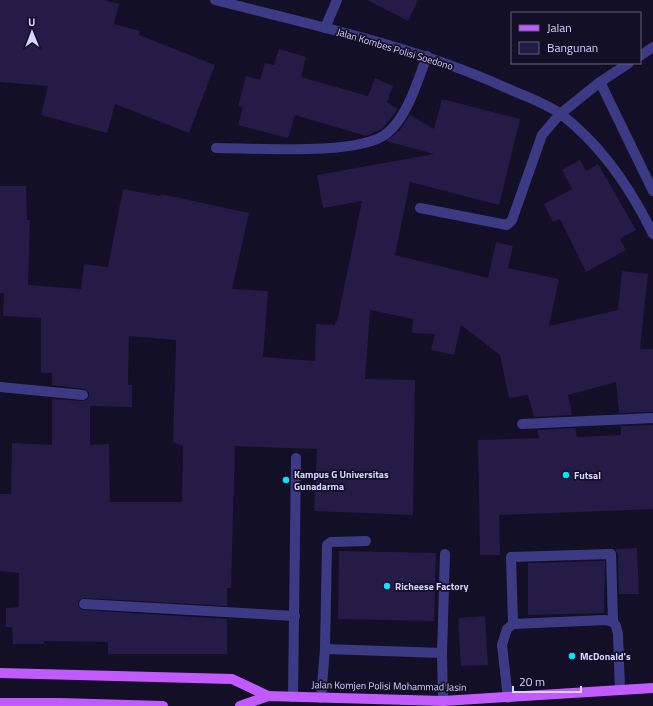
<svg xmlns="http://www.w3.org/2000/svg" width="653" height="706" font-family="'Titillium Web',sans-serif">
  <rect width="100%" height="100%" fill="#130f26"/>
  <g fill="#241b47" fill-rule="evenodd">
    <path d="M0 0H104L119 4 114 24 140 31 139 35 215 65 189 133 115 104 107 133 41 115 48 86 0 82Z"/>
    <path d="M367 0H418L408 21Z"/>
    <path d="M279 49 306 57 301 77 368 96 375 78 393 86 387 102 398 109 382 129 366 136 295 115 288 138 238 125 243 107 238 106 246 76 260 80 265 63 274 65Z"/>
    <path d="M442 99 520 119 499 205 410 182 395 255 488 278 496 242 513 246 508 268 559 279 549 326 618 310 622 271 648 274 640 349H653V412L619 413 616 382 568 395 572 415 534 417 528 395 509 398 500 355 461 325 454 355 431 350 435 334 412 333 413 319 370 310 365 379 415 380 413 515 314 511 317 449 235 446 231 588H227V606L84 598 79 600 78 604 80 609 84 610 227 619V654H108V642L44 641V644H13L12 627H6V608L19 607V573L0 571V494H11L12 443 52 445V399L83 401 88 399 89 395V392L84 389 52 385V373H41V318L3 316 4 294 0 293V186H26L27 220H30L28 285 81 289 84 264 108 267 123 189 160 196 161 194 249 213 232 289 268 291 263 357 315 361 316 324 335 325V322H337L362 201 323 208 317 175 434 154 386 141 399 131 410 115 434 129ZM129 336 176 340 173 442 183 446 182 502H110L109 444 90 445V406L132 407V385H128Z"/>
    <path d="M580 160 586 171 598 164 636 230 620 239 626 250 586 272 560 219 553 222 544 204 572 189 562 170Z"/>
    <path d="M653 425V509L499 515 500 555H480L478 440 539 438 537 430 575 428 577 437 621 435V426Z"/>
    <path d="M637 548 639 594H619L618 554 615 549Z"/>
    <path d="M339 551 436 553 434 621 338 619Z"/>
    <path d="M605 561 604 613 528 615V563Z"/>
    <path d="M485 616 488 665 461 666 458 618Z"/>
  </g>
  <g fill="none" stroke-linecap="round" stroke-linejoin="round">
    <g stroke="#3d3a85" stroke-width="10">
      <path d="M640 56 653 47"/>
      <path d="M600 82 653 191"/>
      <path d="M560 114 600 82 629 63"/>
      <path d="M84 604 295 616"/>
      <path d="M513 624 511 557 611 554 613 622"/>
      <path d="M325 649 327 545 331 542 366 541"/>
      <path d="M442 653 445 554"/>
      <path d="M293 697 296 458"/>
      <path d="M321 698 325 649 442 653 443 701"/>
      <path d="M508 698 502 645 507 629 513 624 605 620 613 622 616 626 618 634 620 690"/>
    </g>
    <g stroke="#3d3a85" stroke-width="10">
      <path d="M325 28 337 0"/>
      <path d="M216 148C254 148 357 156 386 134 407 118 418 80 427 56"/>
      <path d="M420 208 507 225 512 220 542 135 560 114"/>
      <path d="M0 387 83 395"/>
      <path d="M522 424 653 418"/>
    </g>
    <path stroke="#3d3a85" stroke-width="10" d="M215 0C312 25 410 45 502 86 521 95 545 102 562 115 602 146 631 189 653 234"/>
    <g stroke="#c25bff" stroke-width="10">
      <path d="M0 673 232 679 268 696"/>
      <path d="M0 703H60L163 706"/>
      <path d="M240 706 268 696 443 701 653 688"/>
    </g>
  </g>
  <g fill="#00e5ff" stroke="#130f26" stroke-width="1.5">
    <circle cx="566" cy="475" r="4"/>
    <circle cx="286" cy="480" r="4"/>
    <circle cx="387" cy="586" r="4"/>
    <circle cx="572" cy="656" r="4"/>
  </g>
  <g text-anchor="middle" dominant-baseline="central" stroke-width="3.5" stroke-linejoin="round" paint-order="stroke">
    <g font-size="10" fill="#d9d4ff" stroke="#130f26">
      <text transform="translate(395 49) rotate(17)">Jalan Kombes Polisi Soedono</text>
      <text transform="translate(389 686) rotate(1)">Jalan Komjen Polisi Mohammad Jasin</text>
    </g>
    <g font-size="10" font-weight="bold" fill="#d9d4ff" stroke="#130f26" text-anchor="start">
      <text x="294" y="474">Kampus G Universitas<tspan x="294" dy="12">Gunadarma</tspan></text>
      <text x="574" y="475">Futsal</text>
      <text x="395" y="586">Richeese Factory</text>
      <text x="580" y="656">McDonald's</text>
    </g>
  </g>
  <rect x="511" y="12" width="130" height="52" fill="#130f26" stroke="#625e7d"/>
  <rect x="519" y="25" width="20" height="6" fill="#c25bff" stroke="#625e7d"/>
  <text x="547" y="32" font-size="12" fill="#d9d4ff">Jalan</text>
  <rect x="519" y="42" width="20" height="12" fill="#241b47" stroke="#625e7d"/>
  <text x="547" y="52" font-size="12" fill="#d9d4ff">Bangunan</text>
  <g transform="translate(32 32) rotate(359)" stroke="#130f26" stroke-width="3" paint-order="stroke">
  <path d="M0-3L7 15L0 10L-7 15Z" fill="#d9d4ff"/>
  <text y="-6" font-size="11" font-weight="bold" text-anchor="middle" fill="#d9d4ff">U</text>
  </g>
  <path d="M513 686v6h68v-6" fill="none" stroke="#d9d4ff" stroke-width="2"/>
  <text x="519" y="686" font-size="12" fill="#d9d4ff" stroke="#130f26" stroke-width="3" paint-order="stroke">20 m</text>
</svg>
